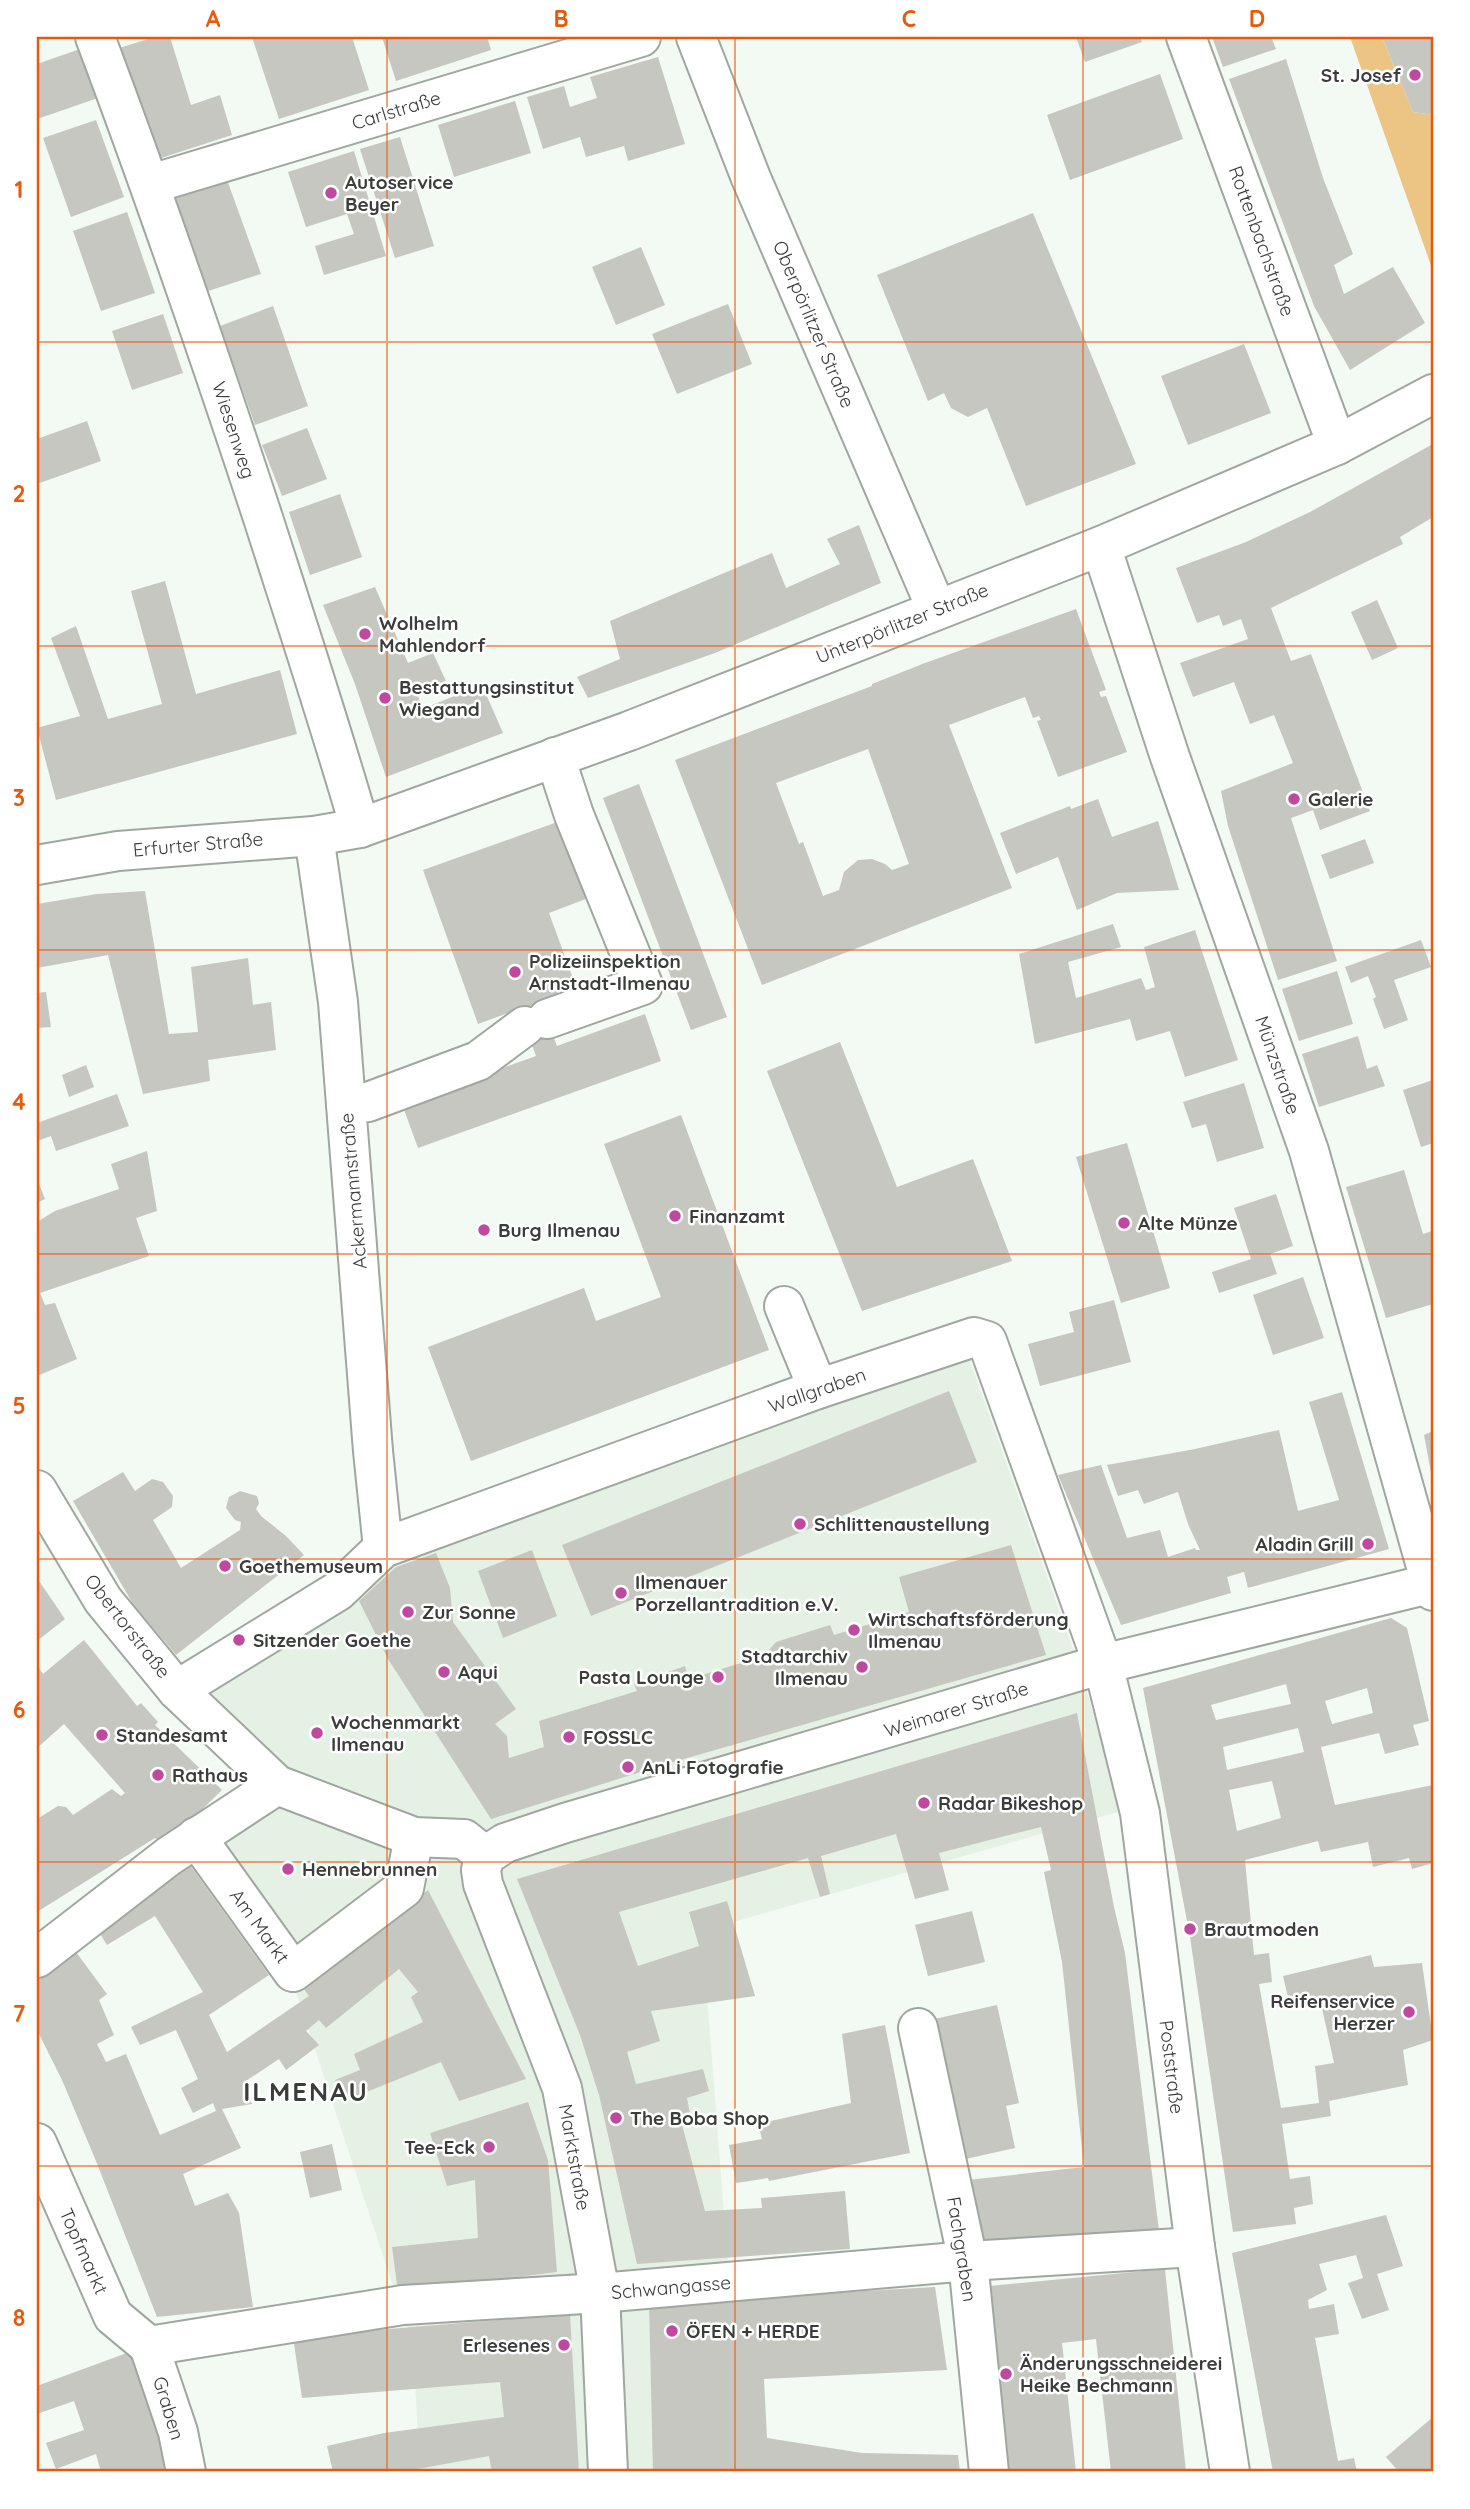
<svg xmlns="http://www.w3.org/2000/svg" width="1470" height="2509" font-family="Quicksand,sans-serif">
  <rect width="100%" height="100%" fill="#f3f9f3"/>
  <path fill="#e5f1e5" d="M967 1353 1081 1671 1121 1811 702 1931 744 2472H420L413 2346 293 1983 180 1839 247 1786 161 1680 325 1575 344 1598 393 1555Z"/>
  <path fill="#ecc484" d="M1350 37H1382L1413 112 1433 115V271Z"/>
  <g fill="#c6c7c0" fill-rule="evenodd">
    <path d="M155 37H170L191 105 220 95 232 135 152 161 116 49Z"/>
    <path d="M252 37H352L369 90 279 119Z"/>
    <path d="M382 37H487L491 50 396 81Z"/>
    <path d="M1076 37H1140L1142 42 1085 62Z"/>
    <path d="M1212 37H1271L1276 49 1223 67Z"/>
    <path d="M1382 37H1433V115L1413 112Z"/>
    <path d="M80 49 98 98 37 119V64Z"/>
    <path d="M658 57 685 144 628 161 624 146 586 157 580 137 543 149 527 97 564 86 570 107 597 98 590 77Z"/>
    <path d="M1286 59 1323 178 1353 254 1334 265 1344 294 1393 267 1425 323 1350 370 1314 306 1229 79Z"/>
    <path d="M1160 74 1183 139 1070 180 1047 115Z"/>
    <path d="M515 101 531 153 454 177 438 125Z"/>
    <path d="M96 120 124 197 71 217 43 138Z"/>
    <path d="M400 137 434 246 395 258 360 149Z"/>
    <path d="M354 151 386 256 324 275 315 246 354 234 347 214 306 227 288 172Z"/>
    <path d="M226 177 261 274 205 292 172 195Z"/>
    <path d="M127 212 155 293 101 311 73 231Z"/>
    <path d="M1033 213 1136 464 1026 506 987 408 968 417 951 408 944 393 928 401 877 275Z"/>
    <path d="M641 247 665 305 616 325 592 267Z"/>
    <path d="M728 304 752 364 677 394 652 334Z"/>
    <path d="M273 306 308 406 255 425 220 326Z"/>
    <path d="M163 314 183 373 132 390 112 331Z"/>
    <path d="M1244 344 1271 413 1188 445 1161 376Z"/>
    <path d="M87 421 101 461 37 484V439Z"/>
    <path d="M307 428 327 479 282 496 262 445Z"/>
    <path d="M1433 444V517L1400 537 1403 544 1271 608 1291 661 1311 654 1370 811 1320 830 1313 810 1291 818 1337 961 1278 980 1228 826 1221 791 1293 763 1274 715 1250 724 1234 682 1193 697 1180 663 1248 639 1241 619 1223 626 1219 615 1197 623 1176 568 1246 542 1310 512Z"/>
    <path d="M340 494 362 557 310 575 289 512Z"/>
    <path d="M859 525 881 583 715 653 588 698 577 677 620 659 610 621 772 553 786 588 840 564 827 539Z"/>
    <path d="M165 581 196 694 280 670 297 734 56 800 37 728 80 716 51 638 76 626 108 719 162 704 131 591Z"/>
    <path d="M375 587 408 663 433 653 446 681 417 692 422 709 482 685 503 733 386 777 355 684 323 605Z"/>
    <path d="M1377 600 1398 648 1372 660 1351 612Z"/>
    <path d="M1076 609 1106 690 1099 692 1101 697 1106 696 1127 752 1058 777 1037 721 1041 720 1039 716 1033 718 1025 697 949 725 1012 888 762 985 675 760 872 686V684L925 663ZM868 749 909 864 892 870 885 864 872 859 858 860 844 872 839 890 823 896 803 842 799 844 776 783Z"/>
    <path d="M639 784 727 1017 691 1030 603 798Z"/>
    <path d="M1098 799 1112 837 1158 821 1179 890 1117 893 1077 910 1058 857 1016 874 1000 833 1070 806 1071 809Z"/>
    <path d="M563 820 591 897 549 913 578 992 541 1005 557 1046 645 1014 661 1061 418 1148 402 1104 536 1056 519 1009 478 1024 423 870Z"/>
    <path d="M1365 839 1374 863 1330 879 1321 855Z"/>
    <path d="M145 891 169 1034 198 1032 191 967 248 958 253 1005 271 1002 276 1050 208 1060 210 1081 143 1094 108 955 37 968V904L97 894Z"/>
    <path d="M1113 924 1121 947 1068 962 1076 998 1141 978 1146 990 1155 987 1144 947 1195 930 1238 1060 1185 1077 1170 1031 1136 1041 1130 1019 1035 1044 1019 954Z"/>
    <path d="M1421 940 1431 967 1394 980 1408 1020 1384 1029 1373 999 1376 997 1368 976 1351 983 1345 967Z"/>
    <path d="M1337 971 1353 1024 1299 1041 1282 989Z"/>
    <path d="M46 992 51 1027 37 1028V993Z"/>
    <path d="M1358 1036 1367 1069 1377 1065 1385 1086 1319 1107 1302 1054Z"/>
    <path d="M840 1042 897 1187 973 1159 1012 1261 862 1311 767 1071Z"/>
    <path d="M86 1065 94 1087 69 1097 62 1075Z"/>
    <path d="M1433 1080V1143L1421 1147 1403 1090Z"/>
    <path d="M1244 1083 1264 1148 1217 1162 1206 1124 1192 1128 1183 1102Z"/>
    <path d="M117 1094 129 1126 56 1151 51 1136 37 1141V1123Z"/>
    <path d="M681 1115 769 1350 471 1461 428 1347 584 1288 596 1321 661 1297 604 1144Z"/>
    <path d="M1127 1143 1170 1288 1121 1303 1076 1157Z"/>
    <path d="M147 1151 157 1211 136 1218 149 1256 40 1293 45 1305 55 1303 77 1359 37 1376V1222L55 1211 119 1189 111 1164Z"/>
    <path d="M1404 1170 1423 1234 1432 1231 1433 1236V1304L1386 1318 1346 1187Z"/>
    <path d="M37 1179 45 1199 37 1203Z"/>
    <path d="M1276 1194 1293 1246 1270 1254 1277 1274 1219 1293 1212 1272 1251 1259 1234 1208Z"/>
    <path d="M1303 1277 1324 1338 1273 1355 1253 1295Z"/>
    <path d="M1114 1300 1131 1362 1040 1386 1028 1344 1074 1332 1069 1312Z"/>
    <path d="M949 1391 977 1462 591 1616 562 1545Z"/>
    <path d="M1342 1392 1389 1549 1248 1588 1244 1572 1227 1577 1231 1593 1121 1625 1058 1475 1101 1465 1127 1538 1160 1530 1168 1557 1195 1548 1196 1550H1200L1188 1524 1178 1492 1144 1504 1138 1490 1118 1496 1107 1465 1195 1449 1279 1430 1298 1511 1339 1500 1309 1402Z"/>
    <path d="M1433 1431V1478H1432L1424 1435Z"/>
    <path d="M123 1472 135 1491 152 1479 163 1482 173 1496 172 1507 153 1520 181 1568 240 1530 241 1522 235 1520 226 1508 229 1497 240 1491 257 1496 259 1503 256 1509 261 1516 286 1536 304 1555 176 1655 133 1604 73 1501Z"/>
    <path d="M1011 1545 1046 1655 663 1765 491 1819 388 1659 359 1601 396 1567 436 1553 450 1588 453 1622 516 1709 495 1724 507 1736 509 1758 544 1747 539 1721 637 1691 634 1684 685 1666 689 1679 764 1656 776 1642 830 1625 834 1635 909 1612 899 1577Z"/>
    <path d="M532 1550 557 1616 503 1638 478 1571Z"/>
    <path d="M37 1578 65 1619 37 1641Z"/>
    <path d="M1391 1618 1407 1628 1429 1721 1413 1725 1419 1745 1385 1754 1379 1733 1321 1747 1335 1805 1433 1785V1863L1412 1869 1409 1858 1373 1867 1368 1842 1321 1852 1318 1841 1245 1860 1254 1955 1269 1953 1272 1982 1259 1984 1281 2108 1319 2103 1315 2066 1334 2063 1320 1999 1290 2006 1283 1976 1371 1955 1374 1967 1422 1963 1433 2040 1403 2050 1408 2085 1329 2101 1331 2116 1282 2124 1290 2179 1310 2176 1313 2204 1294 2208 1296 2224 1233 2232 1190 1937 1143 1688ZM1286 1684 1291 1704 1216 1720 1211 1705ZM1367 1688 1373 1713 1332 1724 1325 1701ZM1298 1728 1304 1752 1227 1770 1223 1747ZM1272 1781 1281 1818 1237 1831 1229 1790Z"/>
    <path d="M84 1640 137 1706 141 1703 158 1722 155 1725 222 1790 165 1846 155 1838 37 1912V1839L39 1838 37 1833V1819L58 1806 66 1807 73 1815 112 1789 121 1796 125 1793 64 1724 37 1748V1665L43 1674Z"/>
    <path d="M1077 1713 1114 1907 1125 1953 1159 2231 975 2249 968 2180 1084 2167 1062 1962 1044 1872 1051 1870 1041 1827 939 1853 949 1890 915 1899 896 1834 821 1856 830 1894 820 1897 808 1858 619 1912 638 1966 699 1946 689 1912 727 1901 755 1996 651 2011 660 2041 627 2052 636 2084 703 2069 709 2091 687 2098 691 2119 681 2121 705 2211 762 2208 761 2198 845 2191 850 2249 637 2264 599 2095 580 2035 517 1879Z"/>
    <path d="M185 1858 269 1975 209 2015 227 2052 309 1996 301 1985 428 1890 526 2079 459 2101 441 2062 344 2101 335 2080 360 2070 354 2054 423 2022 411 1997 418 1992 399 1969 326 2028 319 2020 306 2031 319 2045 286 2070 279 2059 243 2083 252 2104 222 2109 241 2148 183 2174 195 2206 228 2193 239 2213 253 2307 157 2317 96 2161 62 2080 37 2030V1978L73 1948 107 1994 99 2000 114 2035 97 2044 106 2062 126 2054 160 2135 216 2111 213 2103 193 2113 181 2088 198 2079 176 2030 140 2045 131 2027 203 1992 155 1916 107 1945 94 1924Z"/>
    <path d="M972 1911 985 1962 928 1976 915 1925Z"/>
    <path d="M997 2005 1019 2103 1006 2106 1015 2148 961 2160 930 2020Z"/>
    <path d="M885 2025 910 2153 769 2181 768 2178 736 2183 729 2145 762 2139 758 2124 851 2103 842 2034Z"/>
    <path d="M528 2102 548 2160 557 2272 398 2292 392 2247 478 2238 475 2180 447 2186 430 2133Z"/>
    <path d="M332 2144 342 2190 310 2198 300 2152Z"/>
    <path d="M1386 2215 1403 2266 1377 2274 1389 2310 1362 2319 1348 2283 1363 2278 1356 2255 1319 2264 1327 2290 1308 2300 1309 2309 1334 2304 1339 2334 1315 2338 1338 2461 1354 2458 1357 2472H1273L1232 2253Z"/>
    <path d="M1165 2269 1186 2472H1111L1096 2339 1062 2343 1076 2472H1008L989 2286Z"/>
    <path d="M935 2287 947 2370 764 2379 767 2438 862 2453 958 2455 960 2472H653L649 2303Z"/>
    <path d="M570 2314 579 2472H492L489 2456 401 2472H333L327 2446 384 2433 504 2417 500 2382 302 2398 293 2337Z"/>
    <path d="M135 2350 168 2472H101L96 2454 56 2469 46 2443 84 2430 74 2401 37 2414V2386Z"/>
    <path d="M1433 2417V2472H1399L1386 2457Z"/>
  </g>
  <g fill="none" stroke-linecap="round" stroke-linejoin="round">
    <g stroke="#a0a6a0" stroke-width="42">
      <g id="minor">
        <path d="M95 37C155 196 210 357 263 518 296 621 330 724 360 828"/>
        <path d="M696 37 751 178 937 610"/>
        <path d="M1186 37 1337 445"/>
        <path d="M151 184 641 37"/>
        <path d="M1101 546 1170 757 1309 1151 1433 1591"/>
        <path d="M314 836 338 1002 373 1451 383 1548"/>
        <path d="M547 1019 643 985 574 815 555 757"/>
        <path d="M346 1104 368 1102 478 1061 525 1026"/>
        <path d="M784 1306 818 1389"/>
        <path d="M37 1490 103 1600 177 1690 277 1785 414 1837 464 1839 485 1856"/>
        <path d="M177 1690 338 1591 383 1548 818 1389 974 1337 987 1341 1103 1664 1140 1813 1195 2247 1230 2472"/>
        <path d="M196 1837 293 1972 404 1888 414 1837"/>
        <path d="M485 1856 505 1843 565 1823 1103 1664 1433 1583"/>
        <path d="M485 1856 481 1870 483 1884 562 2088 600 2293 608 2472"/>
        <path d="M37 1958 169 1856 277 1785"/>
        <path d="M918 2028 968 2261 989 2472"/>
        <path d="M37 2143 113 2316 149 2346"/>
        <path d="M149 2346 403 2305 600 2293 968 2261 1195 2247"/>
        <path d="M149 2346 178 2432 186 2472"/>
      </g>
    </g>
    <g stroke="#a0a6a0" stroke-width="42">
      <path id="major" d="M37 865 118 851 314 836 360 828 629 731 1101 546 1337 445 1433 394"/>
    </g>
    <use href="#minor" stroke="#fff" stroke-width="38"/>
    <use href="#major" stroke="#fff" stroke-width="38"/>
  </g>
  <path fill="none" stroke="#e8590c" stroke-width="2" stroke-opacity="0.55" d="M387 37V2472M735 37V2472M1083 37V2472M37 342H1433M37 646H1433M37 950H1433M37 1254H1433M37 1559H1433M37 1862H1433M37 2166H1433"/>
  <g fill="#bf499f" stroke="#fff" stroke-width="2.5">
    <circle cx="1415" cy="75" r="7"/>
    <circle cx="331" cy="193" r="7"/>
    <circle cx="365" cy="634" r="7"/>
    <circle cx="385" cy="698" r="7"/>
    <circle cx="1294" cy="799" r="7"/>
    <circle cx="515" cy="972" r="7"/>
    <circle cx="675" cy="1216" r="7"/>
    <circle cx="1124" cy="1223" r="7"/>
    <circle cx="484" cy="1230" r="7"/>
    <circle cx="800" cy="1524" r="7"/>
    <circle cx="1368" cy="1544" r="7"/>
    <circle cx="225" cy="1566" r="7"/>
    <circle cx="621" cy="1593" r="7"/>
    <circle cx="408" cy="1612" r="7"/>
    <circle cx="854" cy="1630" r="7"/>
    <circle cx="239" cy="1640" r="7"/>
    <circle cx="862" cy="1667" r="7"/>
    <circle cx="444" cy="1672" r="7"/>
    <circle cx="718" cy="1677" r="7"/>
    <circle cx="317" cy="1733" r="7"/>
    <circle cx="102" cy="1735" r="7"/>
    <circle cx="569" cy="1737" r="7"/>
    <circle cx="628" cy="1767" r="7"/>
    <circle cx="158" cy="1775" r="7"/>
    <circle cx="924" cy="1803" r="7"/>
    <circle cx="288" cy="1869" r="7"/>
    <circle cx="1190" cy="1929" r="7"/>
    <circle cx="1409" cy="2012" r="7"/>
    <circle cx="616" cy="2118" r="7"/>
    <circle cx="489" cy="2147" r="7"/>
    <circle cx="672" cy="2331" r="7"/>
    <circle cx="564" cy="2345" r="7"/>
    <circle cx="1006" cy="2374" r="7"/>
  </g>
  <g text-anchor="middle" dominant-baseline="central" stroke-width="5" stroke-linejoin="round" paint-order="stroke">
    <g font-size="19" font-weight="bold" fill="#3a3d3a" stroke="#fff" text-anchor="start">
      <text x="1401" y="75" text-anchor="end">St. Josef</text>
      <text x="345" y="182">Autoservice<tspan x="345" dy="22">Beyer</tspan></text>
      <text x="379" y="623">Wolhelm<tspan x="379" dy="22">Mahlendorf</tspan></text>
      <text x="399" y="687">Bestattungsinstitut<tspan x="399" dy="22">Wiegand</tspan></text>
      <text x="1308" y="799">Galerie</text>
      <text x="529" y="961">Polizeiinspektion<tspan x="529" dy="22">Arnstadt-Ilmenau</tspan></text>
      <text x="689" y="1216">Finanzamt</text>
      <text x="1138" y="1223">Alte Münze</text>
      <text x="498" y="1230">Burg Ilmenau</text>
      <text x="814" y="1524">Schlittenaustellung</text>
      <text x="1354" y="1544" text-anchor="end">Aladin Grill</text>
      <text x="239" y="1566">Goethemuseum</text>
      <text x="635" y="1582">Ilmenauer<tspan x="635" dy="22">Porzellantradition e.V.</tspan></text>
      <text x="422" y="1612">Zur Sonne</text>
      <text x="868" y="1619">Wirtschaftsförderung<tspan x="868" dy="22">Ilmenau</tspan></text>
      <text x="253" y="1640">Sitzender Goethe</text>
      <text x="848" y="1656" text-anchor="end">Stadtarchiv<tspan x="848" dy="22">Ilmenau</tspan></text>
      <text x="458" y="1672">Aqui</text>
      <text x="704" y="1677" text-anchor="end">Pasta Lounge</text>
      <text x="331" y="1722">Wochenmarkt<tspan x="331" dy="22">Ilmenau</tspan></text>
      <text x="116" y="1735">Standesamt</text>
      <text x="583" y="1737">FOSSLC</text>
      <text x="642" y="1767">AnLi Fotografie</text>
      <text x="172" y="1775">Rathaus</text>
      <text x="938" y="1803">Radar Bikeshop</text>
      <text x="302" y="1869">Hennebrunnen</text>
      <text x="1204" y="1929">Brautmoden</text>
      <text x="1395" y="2001" text-anchor="end">Reifenservice<tspan x="1395" dy="22">Herzer</tspan></text>
      <text x="630" y="2118">The Boba Shop</text>
      <text x="475" y="2147" text-anchor="end">Tee-Eck</text>
      <text x="686" y="2331">ÖFEN + HERDE</text>
      <text x="550" y="2345" text-anchor="end">Erlesenes</text>
      <text x="1020" y="2363">Änderungsschneiderei<tspan x="1020" dy="22">Heike Bechmann</tspan></text>
    </g>
    <g font-size="19" fill="#3a3d3a" stroke="#fff">
      <text transform="translate(396 110) rotate(-17)">Carlstraße</text>
      <text transform="translate(1262 241) rotate(70)">Rottenbachstraße</text>
      <text transform="translate(814 324) rotate(67)">Oberpörlitzer Straße</text>
      <text transform="translate(234 430) rotate(72)">Wiesenweg</text>
      <text transform="translate(902 623) rotate(-22)">Unterpörlitzer Straße</text>
      <text transform="translate(198 844) rotate(-5)">Erfurter Straße</text>
      <text transform="translate(1278 1065) rotate(71)">Münzstraße</text>
      <text transform="translate(353 1191) rotate(-95)">Ackermannstraße</text>
      <text transform="translate(817 1390) rotate(-19)">Wallgraben</text>
      <text transform="translate(128 1626) rotate(52)">Obertorstraße</text>
      <text transform="translate(956 1709) rotate(-17)">Weimarer Straße</text>
      <text transform="translate(260 1926) rotate(54)">Am Markt</text>
      <text transform="translate(1172 2067) rotate(83)">Poststraße</text>
      <text transform="translate(575 2157) rotate(80)">Marktstraße</text>
      <text transform="translate(962 2249) rotate(81)">Fachgraben</text>
      <text transform="translate(84 2251) rotate(66)">Topfmarkt</text>
      <text transform="translate(671 2287) rotate(-5)">Schwangasse</text>
      <text transform="translate(169 2408) rotate(73)">Graben</text>
    </g>
    <g font-size="26" font-weight="bold" letter-spacing="2" fill="#3a3d3a" stroke="#fff">
      <text x="306" y="2091">ILMENAU</text>
    </g>
  </g>
  <rect width="1470" height="2509" fill="none" stroke="#ffffff" stroke-width="77"/>
  <rect x="38" y="38" width="1394" height="2432" fill="none" stroke="#e8590c" stroke-width="2.5"/>
  <g font-size="23" text-anchor="middle" font-weight="bold" fill="#e8590c">
    <text x="213" y="27">A</text>
    <text x="561" y="27">B</text>
    <text x="909" y="27">C</text>
    <text x="1257" y="27">D</text>
    <text x="19" y="198">1</text>
    <text x="19" y="502">2</text>
    <text x="19" y="806">3</text>
    <text x="19" y="1110">4</text>
    <text x="19" y="1414">5</text>
    <text x="19" y="1718">6</text>
    <text x="19" y="2022">7</text>
    <text x="19" y="2326">8</text>
  </g>
</svg>
